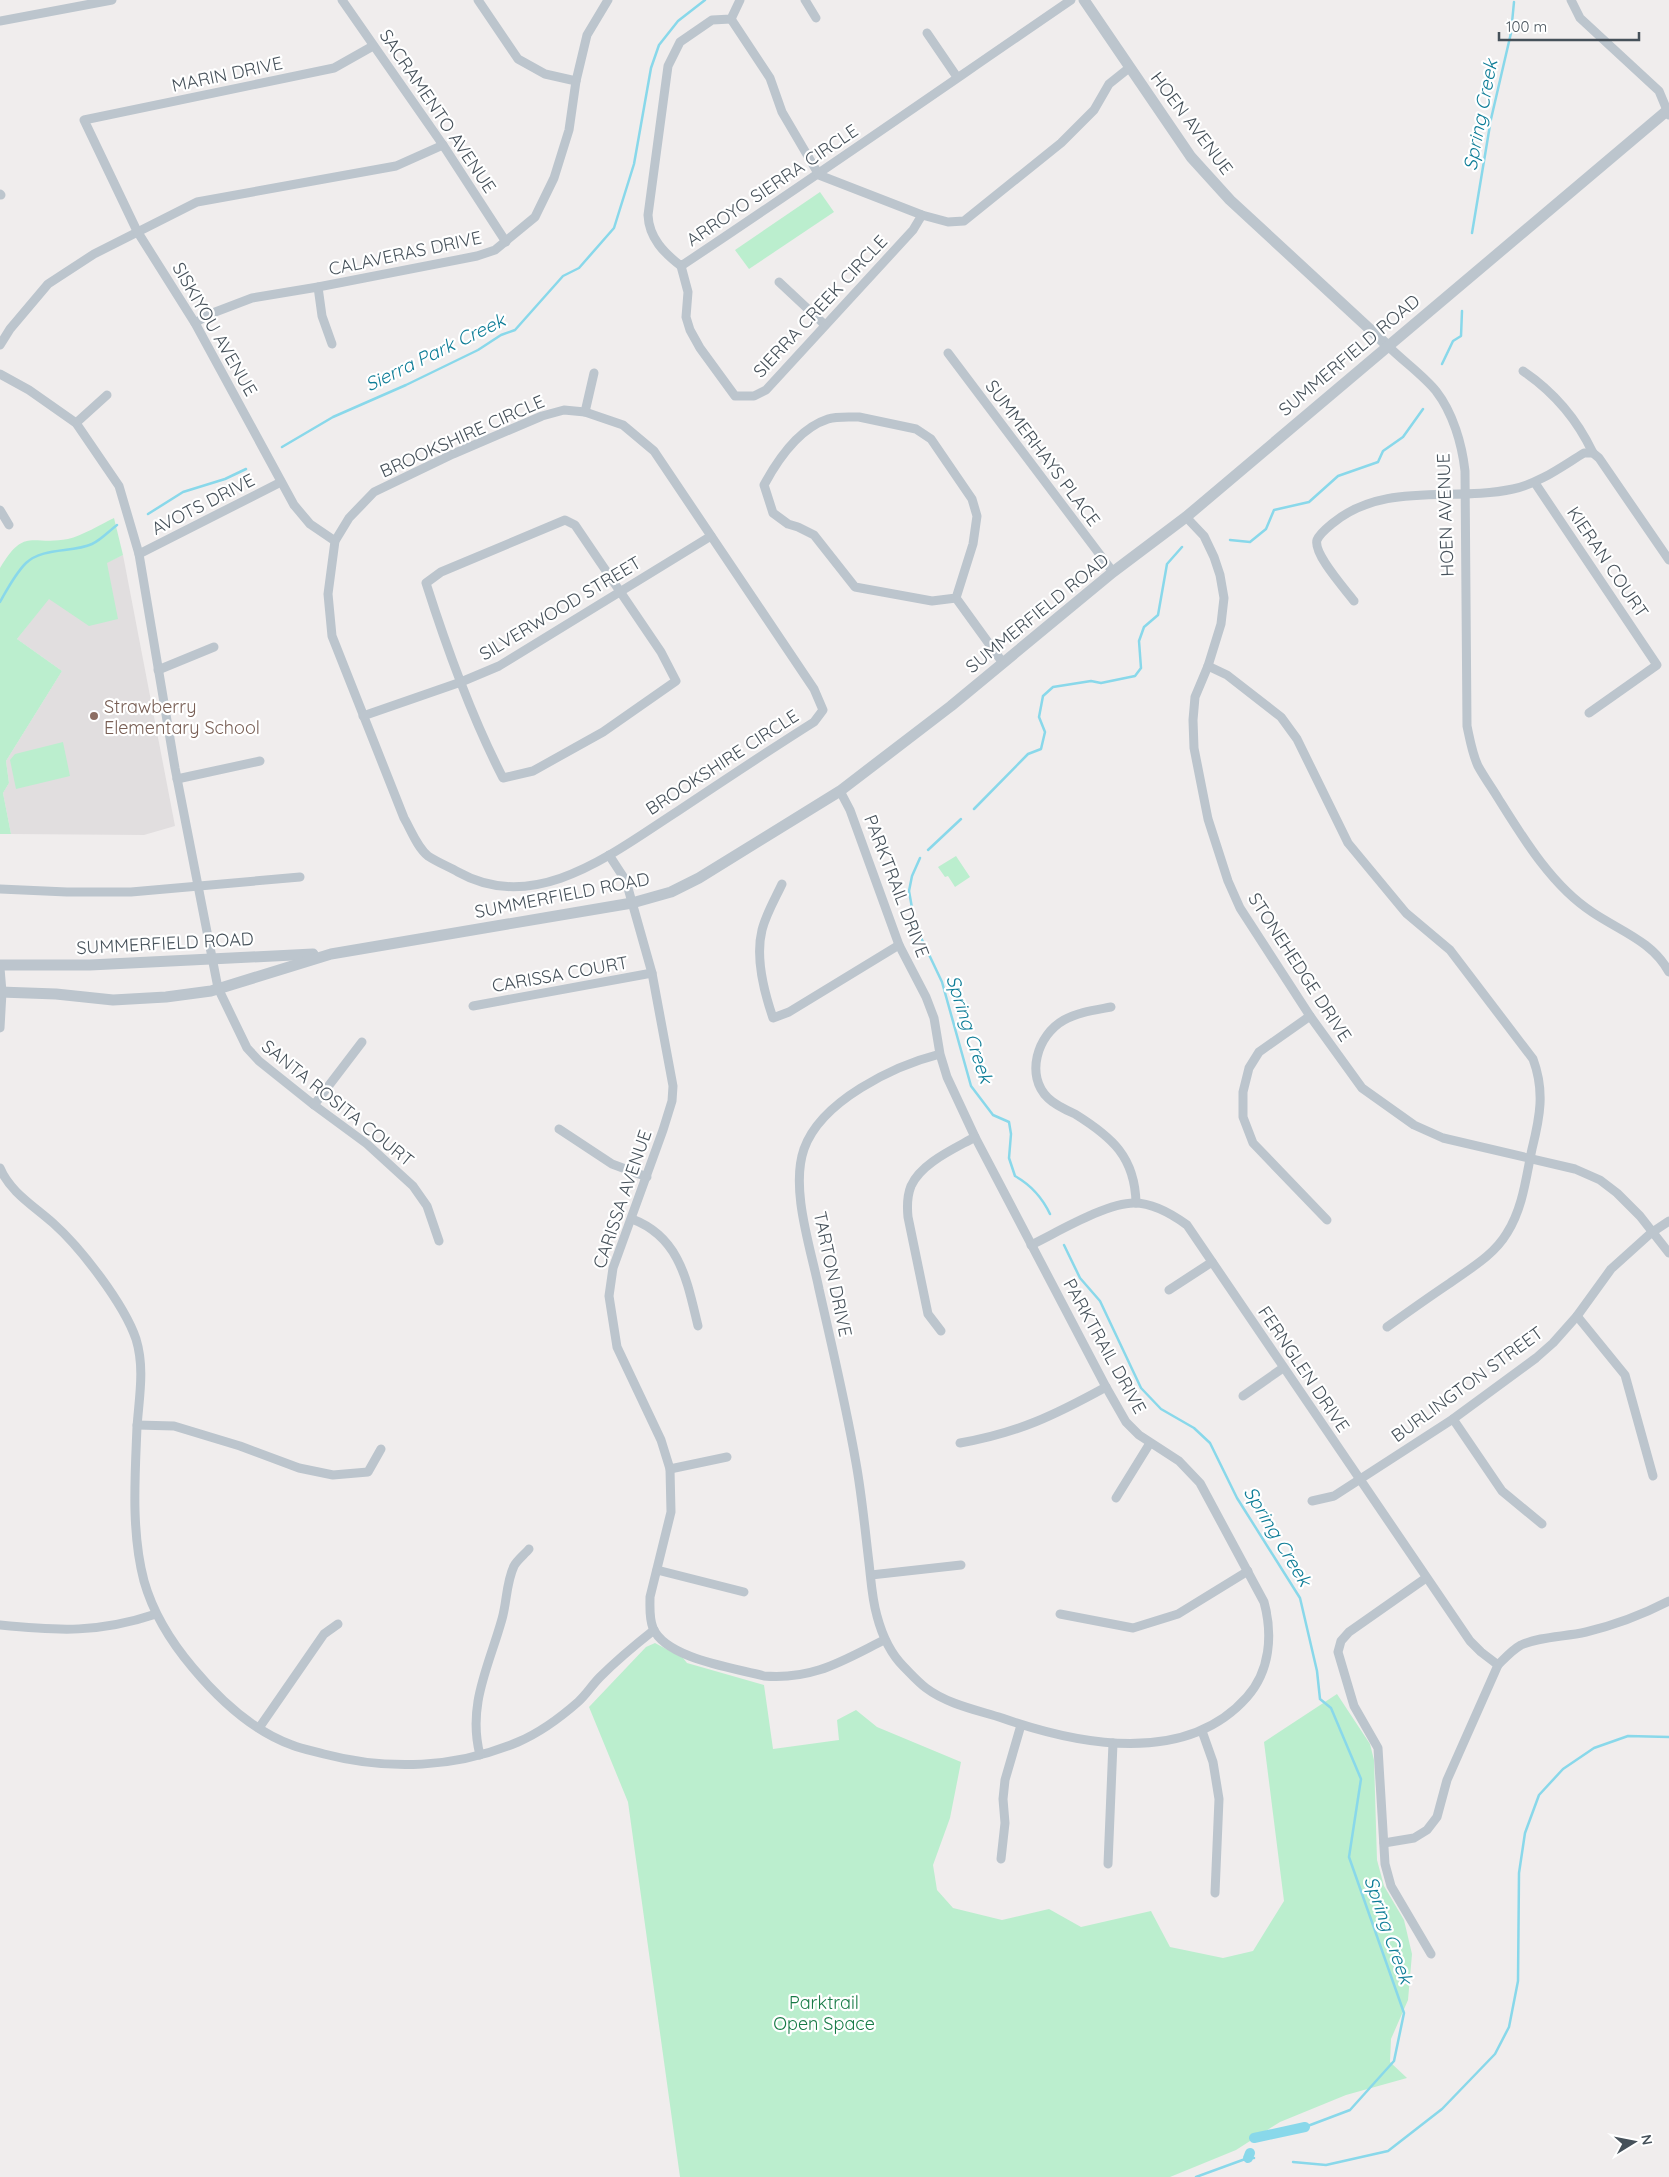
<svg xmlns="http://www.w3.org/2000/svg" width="1669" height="2177" font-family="Quicksand,sans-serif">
  <rect width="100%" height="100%" fill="#f0eded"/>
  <path fill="#e1dedf" d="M123 555 175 826 144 835 11 834 3 793 9 783 6 761 62 671 17 639 60 584Z"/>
  <g fill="#bbeece">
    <path d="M820 192 834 212 749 269 735 250Z"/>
    <path d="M114 518 123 555 107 563 118 619 89 626 49 599 17 639 62 671 6 761 9 783 3 793 11 834H0V568C25 526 31 546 68 539 82 536 101 524 114 518Z"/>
    <path d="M63 742 70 776 16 789 10 760 15 754Z"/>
    <path d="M956 856 970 877 955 887 948 876 945 877 938 867Z"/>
    <path d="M655 1643 683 1658 687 1663 764 1685 773 1749 839 1740 837 1720 856 1710 877 1727 961 1762 950 1818 933 1865 937 1890 953 1908 1002 1920 1049 1909 1081 1927 1151 1911 1170 1947 1223 1958 1253 1951 1284 1901 1264 1742 1337 1694 1370 1744 1374 1760 1377 1860 1384 1886 1404 1920 1412 1954 1408 2000 1391 2039 1390 2062 1407 2078 1346 2095 1280 2122 1236 2150 1170 2177H680L628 1802 589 1707 646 1647Z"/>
  </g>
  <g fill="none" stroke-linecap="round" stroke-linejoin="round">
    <g stroke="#89d8ea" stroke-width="2.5">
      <path d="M1472 233 1491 119 1511 33 1514 2"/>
      <path d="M1442 364 1453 341 1461 336 1462 311"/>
      <path d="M282 447 333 417 406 385 478 350 501 335 515 330 563 276 579 268 614 228 634 164 651 68 659 45 678 21 705 0"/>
      <path d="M148 514 183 492 225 479 246 469"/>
      <path d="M1230 540 1250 542 1266 529 1274 510 1309 502 1338 476 1378 462 1383 451 1403 437 1423 409"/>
      <path d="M0 602C8 588 15 574 26 563 43 547 72 553 92 544 101 540 109 531 117 525"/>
      <path d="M974 809 1028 754 1041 749 1045 732 1039 717 1043 696 1053 687 1091 681 1101 683 1135 676 1141 668 1139 641 1144 627 1158 615 1167 564 1182 547"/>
      <path d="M928 850 961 819"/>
      <path d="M920 858 912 876 909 891 915 925 942 982 971 1086 993 1115 1009 1122 1011 1134 1009 1158 1015 1176C1031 1185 1042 1197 1050 1214"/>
      <path d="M1064 1245 1080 1278 1100 1301 1141 1388 1161 1409 1194 1428 1210 1443 1237 1498 1300 1598 1317 1671 1320 1699 1331 1708 1361 1779 1349 1857 1404 2013 1394 2061 1350 2110 1305 2127"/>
      <path d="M1293 2162 1326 2165 1388 2151 1442 2109 1495 2054 1509 2027 1518 1981 1519 1873 1525 1833 1539 1795 1563 1769 1594 1748 1628 1736 1669 1737"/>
      <path d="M1196 2177 1248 2158H1254"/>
    </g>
    <g stroke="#89d8ea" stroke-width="10">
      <path d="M1254 2138 1305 2127"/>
      <path d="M1248 2158 1250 2153"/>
    </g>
    <g stroke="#bcc5cd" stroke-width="9">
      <path d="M342 0 443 145 506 242"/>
      <path d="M478 0 518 59 545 74 576 81"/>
      <path d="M740 0 731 19 712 20 680 42 668 66 648 215C649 238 664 253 681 266 812 179 941 89 1071 0"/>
      <path d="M805 0 816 18"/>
      <path d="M1571 0 1580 18 1659 91 1669 115"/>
      <path d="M731 19 770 78 782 112 819 175 922 215 948 222 964 221 1061 143 1094 110 1109 84 1129 68"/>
      <path d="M0 21 112 0"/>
      <path d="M927 33 957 77"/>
      <path d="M0 194 1 195"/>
      <path d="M681 266 688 292 686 317 690 330 700 348 735 396H754L766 390 913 230 922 215"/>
      <path d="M779 282 825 325"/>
      <path d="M318 287 322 316 332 344"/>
      <path d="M195 323 210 314 252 298 318 287 477 256 495 250 535 217 554 178 569 130 576 81 587 35 608 0"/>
      <path d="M0 345 10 329 48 284 94 254 197 202 396 166 443 145"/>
      <path d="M1388 346C1403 361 1423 375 1436 391 1453 413 1462 444 1465 471L1467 726C1470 740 1472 753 1478 766 1484 777 1492 788 1498 798 1523 838 1552 886 1592 912 1620 931 1652 941 1669 972"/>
      <path d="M948 353 1113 572"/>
      <path d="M1523 371C1554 392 1577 419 1593 453"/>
      <path d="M0 374 29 390 76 423 119 486 139 554 175 768 218 988 247 1048 259 1061 314 1105 367 1144 413 1186 427 1206 439 1241"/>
      <path d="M564 410 585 412 623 425 654 451 814 689 823 710 814 722C768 751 723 781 678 811 614 852 536 916 458 872 449 867 437 862 428 856 417 847 411 830 404 818L332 636 328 594 335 541 349 518 374 492 453 454 542 416Z"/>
      <path d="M585 412 594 373"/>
      <path d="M859 417 916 429 931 439 972 499 977 516 973 544 956 598 932 601 855 587 814 535 798 527 788 524 773 513 764 485C778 459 800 428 828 419 837 416 849 417 859 417Z"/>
      <path d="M76 423 107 395"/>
      <path d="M1535 483 1657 665 1589 713"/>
      <path d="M0 510 9 525"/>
      <path d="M1186 517 1204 536 1214 557 1220 575 1224 598 1221 624 1208 666 1195 697 1193 720 1194 748 1208 819 1228 881 1240 908 1310 1016 1362 1088 1414 1125 1443 1138 1575 1169 1600 1180 1617 1193 1640 1216 1669 1253"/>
      <path d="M565 520 575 525 661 652 676 681 603 732 533 771 503 778C471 716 447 649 426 583L441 572Z"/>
      <path d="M335 541 310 524 294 505 195 323 137 231 84 120 334 68 373 46"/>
      <path d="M139 554 281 482"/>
      <path d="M956 598 1003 663"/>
      <path d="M1354 601C1345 589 1313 554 1317 540 1320 533 1327 528 1333 523 1384 481 1453 502 1513 489 1540 483 1561 467 1584 453H1593L1599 458 1669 560"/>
      <path d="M1208 666 1227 675 1281 717 1297 739 1348 843 1406 913 1450 950 1533 1059C1545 1091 1540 1117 1532 1149 1526 1177 1523 1208 1507 1233 1494 1255 1471 1268 1450 1283 1429 1297 1408 1312 1387 1327"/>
      <path d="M158 670 214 647"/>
      <path d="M363 716 461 682 499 666 711 536"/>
      <path d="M177 779 260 761"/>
      <path d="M840 791 850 810 899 945 926 997 934 1018 940 1054 947 1077 975 1137 1106 1387 1126 1422 1139 1435 1179 1461 1200 1483 1264 1602C1273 1635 1270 1671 1247 1697 1186 1766 1079 1745 1002 1718 977 1710 947 1704 926 1688 918 1682 911 1674 904 1667 890 1653 882 1635 877 1616 872 1599 871 1580 869 1563 865 1530 862 1496 856 1463 846 1405 832 1347 819 1289 811 1249 790 1189 804 1149 821 1101 893 1066 940 1054"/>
      <path d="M609 855 626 881 652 973 673 1086 672 1101 663 1130 613 1268 609 1296 617 1347 661 1440 670 1469 671 1512 650 1597C650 1608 649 1618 653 1628 666 1659 735 1668 764 1676 813 1680 842 1661 884 1640"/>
      <path d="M782 884C775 899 766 914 762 930 755 958 764 992 773 1018L789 1012 899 945"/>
      <path d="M0 889 67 892H131L300 877"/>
      <path d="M0 968 2 992 0 1028"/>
      <path d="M473 1006 652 973"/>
      <path d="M1111 1007C1095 1010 1078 1012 1064 1020 1037 1035 1025 1076 1048 1098 1055 1105 1066 1110 1075 1114 1112 1137 1135 1157 1136 1203"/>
      <path d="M1310 1016 1259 1052 1249 1068 1243 1092V1117L1253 1143 1327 1220"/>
      <path d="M314 1105 362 1042"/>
      <path d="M559 1129 612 1164 647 1177"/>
      <path d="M0 1168C10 1192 34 1206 53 1223 81 1248 124 1304 136 1339 145 1368 139 1398 137 1427 135 1477 131 1532 144 1581 153 1613 171 1642 193 1668 218 1698 253 1731 292 1745 302 1749 313 1751 324 1754 389 1771 456 1768 518 1742 539 1733 561 1717 578 1702 586 1695 592 1685 600 1677 617 1660 635 1645 654 1630"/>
      <path d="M632 1219C680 1237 687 1281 698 1326"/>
      <path d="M1031 1245C1058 1232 1106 1203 1134 1203 1153 1203 1172 1214 1187 1225L1470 1641 1481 1652 1498 1665"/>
      <path d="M1169 1290 1212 1262"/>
      <path d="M1577 1316 1625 1375 1653 1476"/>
      <path d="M941 1331 928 1314 908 1217C907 1207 907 1196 911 1186 921 1163 954 1149 975 1137"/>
      <path d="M1243 1396 1283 1368"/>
      <path d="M1453 1419 1502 1491 1542 1524"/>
      <path d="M137 1425 174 1426 240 1446 299 1468 333 1475 368 1472 381 1449"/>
      <path d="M960 1443C1018 1433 1055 1415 1106 1387"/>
      <path d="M670 1469 727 1457"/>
      <path d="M1116 1498 1150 1443"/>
      <path d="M1312 1501 1334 1496 1453 1419 1536 1358 1553 1343 1577 1316 1611 1269 1651 1233 1669 1221"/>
      <path d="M657 1570 744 1592"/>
      <path d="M871 1575 961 1565"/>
      <path d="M1426 1578 1349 1632 1341 1641 1338 1652 1354 1706 1378 1748 1385 1864 1391 1886 1431 1954"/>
      <path d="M1060 1614 1133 1628 1178 1614 1248 1571"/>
      <path d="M0 1625C59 1631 99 1633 156 1614"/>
      <path d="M259 1728 324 1634 338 1624"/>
      <path d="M1202 1731 1213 1762 1219 1799 1215 1893"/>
      <path d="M480 1755C467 1705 489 1666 502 1619 507 1602 506 1583 514 1566 517 1560 525 1554 529 1549"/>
      <path d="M1384 1843 1414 1838 1427 1830 1437 1817 1447 1780 1498 1665C1505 1658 1512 1650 1521 1645 1541 1636 1565 1637 1586 1632 1615 1625 1642 1615 1669 1601"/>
      <path d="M1001 1859 1005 1823 1003 1799 1005 1780 1021 1725"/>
      <path d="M1108 1864 1113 1743"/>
    </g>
    <g stroke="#bcc5cd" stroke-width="11">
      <path d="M1084 0 1191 157 1230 200 1388 346"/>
      <path d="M0 965H90L313 954"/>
      <path d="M0 992 56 994 113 1000 166 997 211 991 331 954 632 903 671 892 699 878 840 791 951 706 1113 572 1186 517 1669 109"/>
    </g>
  </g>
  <circle fill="#8d6e63" stroke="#fff" stroke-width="2" cx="94" cy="716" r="5"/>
  <g text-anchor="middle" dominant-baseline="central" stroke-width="4.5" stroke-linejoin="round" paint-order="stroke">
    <g font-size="18" fill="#46515a" stroke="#fff">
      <text transform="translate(227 74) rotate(-12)">MARIN DRIVE</text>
      <text transform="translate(438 111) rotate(56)">SACRAMENTO AVENUE</text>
      <text transform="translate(1192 123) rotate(53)">HOEN AVENUE</text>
      <text transform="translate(772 185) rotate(-34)">ARROYO SIERRA CIRCLE</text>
      <text transform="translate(405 253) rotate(-12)">CALAVERAS DRIVE</text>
      <text transform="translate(820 306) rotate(-47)">SIERRA CREEK CIRCLE</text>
      <text transform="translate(215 329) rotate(60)">SISKIYOU AVENUE</text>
      <text transform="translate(1349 355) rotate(-40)">SUMMERFIELD ROAD</text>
      <text transform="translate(462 436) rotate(-24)">BROOKSHIRE CIRCLE</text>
      <text transform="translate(1043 453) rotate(53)">SUMMERHAYS PLACE</text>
      <text transform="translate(203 504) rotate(-27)">AVOTS DRIVE</text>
      <text transform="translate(1445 515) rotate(-92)">HOEN AVENUE</text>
      <text transform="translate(1608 562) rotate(56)">KIERAN COURT</text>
      <text transform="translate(560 608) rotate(-31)">SILVERWOOD STREET</text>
      <text transform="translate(1037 613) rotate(-39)">SUMMERFIELD ROAD</text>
      <text transform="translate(722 762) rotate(-33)">BROOKSHIRE CIRCLE</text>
      <text transform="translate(897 886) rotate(69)">PARKTRAIL DRIVE</text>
      <text transform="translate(562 895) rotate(-11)">SUMMERFIELD ROAD</text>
      <text transform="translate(165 943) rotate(-3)">SUMMERFIELD ROAD</text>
      <text transform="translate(1300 967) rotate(57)">STONEHEDGE DRIVE</text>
      <text transform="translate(560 974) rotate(-10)">CARISSA COURT</text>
      <text transform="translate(338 1103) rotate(39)">SANTA ROSITA COURT</text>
      <text transform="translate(622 1199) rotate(-71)">CARISSA AVENUE</text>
      <text transform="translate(833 1274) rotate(78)">TARTON DRIVE</text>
      <text transform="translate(1105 1346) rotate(61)">PARKTRAIL DRIVE</text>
      <text transform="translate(1304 1369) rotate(56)">FERNGLEN DRIVE</text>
      <text transform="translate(1467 1384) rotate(-36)">BURLINGTON STREET</text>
    </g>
    <g font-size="18" fill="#785e54" stroke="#fff" text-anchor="start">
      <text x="104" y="706">Strawberry<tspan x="104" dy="21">Elementary School</tspan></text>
    </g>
    <g font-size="18" fill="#187b47" stroke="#fff">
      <text x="824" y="2002">Parktrail<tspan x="824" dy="21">Open Space</tspan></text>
    </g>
    <g font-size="19" font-style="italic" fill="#0e7d97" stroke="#fff">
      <text transform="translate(1480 115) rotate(-79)">Spring Creek</text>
      <text transform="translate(435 352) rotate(-26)">Sierra Park Creek</text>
      <text transform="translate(970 1029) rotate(72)">Spring Creek</text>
      <text transform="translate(1278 1536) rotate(59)">Spring Creek</text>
      <text transform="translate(1389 1930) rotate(71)">Spring Creek</text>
    </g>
  </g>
  <g transform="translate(1634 2142) rotate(80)" stroke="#ffffff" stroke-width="4" paint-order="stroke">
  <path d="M0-4L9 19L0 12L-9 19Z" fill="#46515a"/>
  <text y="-8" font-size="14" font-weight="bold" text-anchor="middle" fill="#46515a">N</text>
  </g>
  <path d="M1499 32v8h140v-8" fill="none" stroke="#46515a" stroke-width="2.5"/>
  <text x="1506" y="32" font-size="15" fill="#46515a" stroke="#ffffff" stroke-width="4" paint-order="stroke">100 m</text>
</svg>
